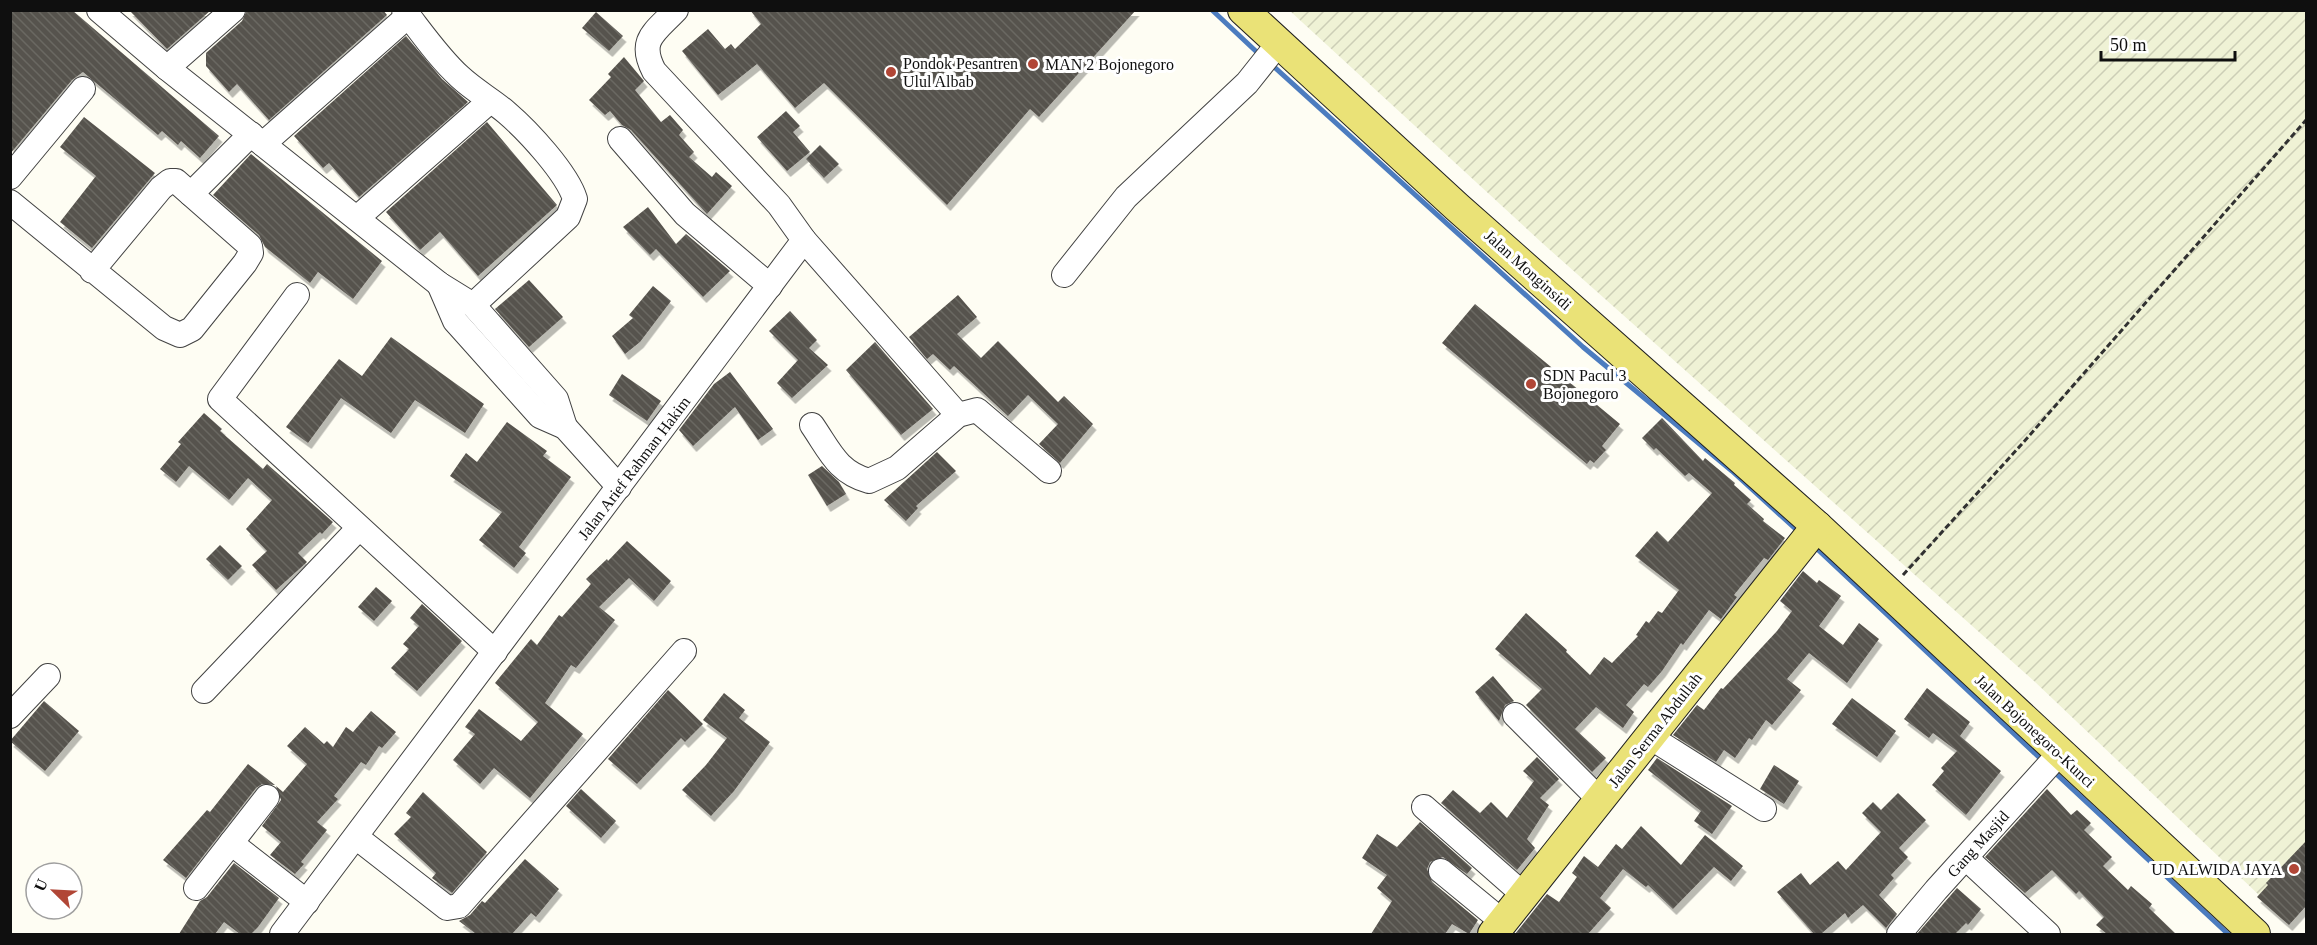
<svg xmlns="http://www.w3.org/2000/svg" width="2317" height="945" font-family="'Times New Roman',serif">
  <defs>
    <pattern id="farmland-furrows" width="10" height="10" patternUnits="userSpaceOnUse" patternTransform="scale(1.5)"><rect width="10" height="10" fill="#eff2d5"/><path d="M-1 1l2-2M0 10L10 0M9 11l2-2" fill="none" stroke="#ccceb6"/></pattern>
    <pattern id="building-back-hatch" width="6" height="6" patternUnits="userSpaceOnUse" patternTransform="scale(1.5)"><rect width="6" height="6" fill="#57534d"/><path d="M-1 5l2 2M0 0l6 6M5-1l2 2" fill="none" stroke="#6a6762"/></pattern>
    <filter id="shadow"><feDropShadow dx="3.5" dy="6" stdDeviation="0" flood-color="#0004"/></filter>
  </defs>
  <rect width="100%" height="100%" fill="#fefdf3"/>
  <path fill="url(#farmland-furrows)" d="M1290 11H2306V847L2259 895 2034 681 1540 241Z"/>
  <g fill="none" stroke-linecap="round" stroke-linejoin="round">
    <g stroke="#4c7cbf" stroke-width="5">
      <path d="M1212 10 1261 56"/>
      <path d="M1271 64 1583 347 1732 471 1800 533"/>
      <path d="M1814 546 2043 761"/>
      <path d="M2052 770 2228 934"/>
    </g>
  </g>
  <g fill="url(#building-back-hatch)" filter="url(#shadow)">
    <path d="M10 10H72L219 136 200 158 181 141 178 145 162 131 158 135 83 72 72 80 10 154Z"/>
    <path d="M129 10H211L167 49Z"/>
    <path d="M247 10H383L387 15 269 120 237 84 229 92 206 66V53L242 21Z"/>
    <path d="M750 10H1136L1039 117 1030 109 947 205 824 83 795 108 757 64 718 95 682 51 708 29 725 49 731 44 735 49 761 24Z"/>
    <path d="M596 12 623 36 609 51 582 28Z"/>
    <path d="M406 36 442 79 468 102 359 197 329 163 323 168 294 136Z"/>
    <path d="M624 57 644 81 635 90 661 122 670 115 683 130 679 135 694 152 689 157 712 177 716 172 732 186 707 214 631 130 622 125 610 111 605 115 589 100 611 77 608 74Z"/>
    <path d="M786 111 800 126 793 132 810 152 787 171 757 137Z"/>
    <path d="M84 117 155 173 92 248 60 222 96 176 60 147Z"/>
    <path d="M487 122 557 205 478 276 440 232 420 250 386 212Z"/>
    <path d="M820 145 839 164 824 178 806 159Z"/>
    <path d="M251 154 382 261 353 299 318 272 310 283 294 270 265 247 259 235 213 195Z"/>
    <path d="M648 207 676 244 686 234 730 271 703 297 656 249 650 255 623 227Z"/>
    <path d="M529 280 563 317 529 347 495 309Z"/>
    <path d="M653 286 671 301 640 342 625 354 612 336 633 318 629 315Z"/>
    <path d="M958 295 977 317 957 334 981 358 998 341 1058 402 1064 396 1093 424 1060 463 1039 444 1058 424 1028 395 1008 416 954 366 950 370 933 354 927 359 909 337Z"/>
    <path d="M1475 304 1620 424 1602 446 1606 450 1594 463 1590 460 1587 464 1442 343Z"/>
    <path d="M790 311 817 340 809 348 828 365 792 398 777 383 798 360 769 331Z"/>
    <path d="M391 337 484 404 465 433 415 400 391 433 341 398 308 443 286 427 339 359 362 376Z"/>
    <path d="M875 342 933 409 901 435 846 370Z"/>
    <path d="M730 372 773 429 758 440 735 407 693 446 679 430 714 384Z"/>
    <path d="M622 374 661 401 647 421 609 395Z"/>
    <path d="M204 413 222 429 220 431 263 469 267 464 333 522 322 534 320 532 298 553 307 562 276 590 252 565 267 551 246 529 272 500 248 478 229 500 189 466 176 482 160 469 181 444 178 442Z"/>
    <path d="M1662 418 1703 461 1705 458 1735 483 1734 485 1751 500 1747 504 1764 519 1763 521 1785 538 1768 560 1764 558 1734 595 1737 597 1721 619 1709 610 1683 645 1681 643 1662 671 1648 687 1644 684 1626 705 1634 712 1623 728 1596 707 1575 729 1606 758 1592 772 1526 705 1542 689 1495 649 1526 613 1567 650 1566 652 1590 675 1604 657 1612 663 1638 636 1636 635 1646 621 1649 623 1658 611 1662 613 1679 590 1635 556 1657 531 1668 542 1712 493 1689 473 1685 476 1656 448 1654 450 1642 438Z"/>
    <path d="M507 422 547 451 543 456 571 477 519 547 526 553 514 568 479 540 502 512 450 476 466 453 477 462Z"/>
    <path d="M937 452 956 471 916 506 918 508 906 521 884 500Z"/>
    <path d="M822 466 839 482 846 494 827 506 808 475Z"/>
    <path d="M627 541 671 581 654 601 629 578 599 607 615 620 576 668 571 665 545 703 583 734 530 798 494 768 480 784 453 760 475 734 465 727 479 709 521 741 538 722 495 683 531 639 537 645 559 615 562 617 591 584 586 579 607 559 608 561Z"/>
    <path d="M220 545 242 566 228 580 206 559Z"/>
    <path d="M1803 571 1817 583 1819 580 1841 596 1819 626 1843 645 1859 623 1879 639 1847 683 1809 653 1787 679 1801 690 1772 725 1766 720 1752 740 1749 738 1735 758 1724 750 1716 762 1673 735 1697 705 1704 710 1721 688 1723 689 1777 631 1792 611 1780 601Z"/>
    <path d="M376 587 392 601 374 621 358 607Z"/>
    <path d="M422 604 462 641 417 691 391 668 409 649 403 644 419 626 410 618Z"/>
    <path d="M1493 676 1514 701 1505 705 1499 721 1475 692Z"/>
    <path d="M1927 688 1970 722 1960 736 2001 771 1966 815 1932 785 1944 771 1941 768 1957 751 1933 733 1929 738 1904 719Z"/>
    <path d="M668 690 703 724 685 742 681 738 637 784 608 759Z"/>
    <path d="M724 693 745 710 739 718 770 742 734 791 711 816 682 790 706 765 727 738 703 720Z"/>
    <path d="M1852 698 1896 731 1877 757 1832 724Z"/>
    <path d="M44 701 79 731 45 771 10 741Z"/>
    <path d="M371 711 396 732 382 748 379 746 366 765 361 762 334 796 338 799 317 822 327 830 301 862 304 864 295 874 270 855 281 842 262 826 281 800 276 786 283 792 307 764 287 746 305 727 324 744 327 741 333 747 346 727 353 732Z"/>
    <path d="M1537 757 1559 779 1540 798 1549 805 1527 839 1535 848 1517 870 1441 803 1453 790 1480 813 1491 802 1507 818 1534 781 1523 771Z"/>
    <path d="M1657 758 1732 806 1712 834 1694 821 1701 811 1648 770Z"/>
    <path d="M248 764 275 785 262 784 256 788 186 878 163 860 207 810 210 812Z"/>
    <path d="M1774 765 1799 781 1784 804 1760 789Z"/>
    <path d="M581 789 616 821 601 838 566 806Z"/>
    <path d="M2047 789 2071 815 2077 810 2091 823 2084 830 2112 857 2103 866 2128 890 2131 886 2152 904 2149 908 2176 934H2107L2096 925 2104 917 2079 891 2076 894 2052 870 2025 893 1985 857Z"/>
    <path d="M423 792 487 852 452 893 432 878 436 873 394 834 411 817 406 813Z"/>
    <path d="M1898 793 1926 820 1899 848 1908 857 1891 875 1894 878 1879 895 1897 914 1886 928 1863 905 1848 918 1845 913 1821 934H1814L1777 892 1801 873 1810 885 1838 861 1846 870 1881 832 1862 813 1873 802 1881 810Z"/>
    <path d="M1420 822 1472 868 1467 874 1443 857 1430 862 1427 869 1432 882 1478 920 1469 934 1452 924 1445 934H1371L1392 901 1377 888 1387 875 1362 858 1377 834 1397 847Z"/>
    <path d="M1641 826 1681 865 1705 835 1743 866 1731 881 1714 867 1673 909 1648 885 1646 887 1623 869 1600 898 1611 908 1588 934H1515L1547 894 1559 902 1577 877 1572 873 1584 856 1598 867 1616 844 1622 849Z"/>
    <path d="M2307 840V905L2289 925 2257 897 2268 885 2266 883Z"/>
    <path d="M525 859 559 889 536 917 531 913 512 934H476L459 921 470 915 482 901 485 903Z"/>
    <path d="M234 863 279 898 258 927 251 934H240L224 922 215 934H179L200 901 207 897Z"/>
    <path d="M1957 888 1981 909 1968 925 1966 923 1955 934H1917Z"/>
  </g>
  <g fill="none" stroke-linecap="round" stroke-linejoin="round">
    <g stroke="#424242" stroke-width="26">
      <g id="minor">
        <path d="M99 10 167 68 439 284 473 305 556 399 565 427"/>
        <path d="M404 10C422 33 439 58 460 77 475 91 492 100 507 113 528 131 567 173 575 199L568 217 473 305"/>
        <path d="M167 68 233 10"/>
        <path d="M620 139 685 214 770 286"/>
        <path d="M263 144 408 16"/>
        <path d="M10 177 83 89"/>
        <path d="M191 194 251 134"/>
        <path d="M10 202 164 328 180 335 192 329 245 263 251 253 250 246 176 181H170L161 188 92 271"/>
        <path d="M357 218 490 101"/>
        <path d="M804 240 958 415"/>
        <path d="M1064 275 1126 197 1247 83 1278 44"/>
        <path d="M439 284 455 321 464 331 540 416 565 427 619 487"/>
        <path d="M297 295 220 399 495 652"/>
        <path d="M812 425C830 451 837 472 869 481L897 468 958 415 977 410 1049 471"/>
        <path d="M204 691 358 529"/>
        <path d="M1515 715 1600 800"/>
        <path d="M10 716 48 676"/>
        <path d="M1650 737 1764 809"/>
        <path d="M1424 807 1524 895"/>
        <path d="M356 837 447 908 459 906 684 651"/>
        <path d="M231 843 307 902"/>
        <path d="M1966 858 2048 934"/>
        <path d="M1441 871 1503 922"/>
        <path d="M196 888 267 797"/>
        <path d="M282 934 804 240 779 205 654 71C638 40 654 33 676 10"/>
        <path d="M1899 934 1936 890 2059 754"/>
      </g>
    </g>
    <g stroke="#202020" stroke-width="32">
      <g id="major">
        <path d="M1243 10 1457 207 1817 526 2255 934"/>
        <path d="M1493 934 1817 526"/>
      </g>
    </g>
    <path stroke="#313131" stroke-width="3" stroke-dasharray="6 3" stroke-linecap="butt" d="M1903 575 2021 445 2306 120"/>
    <use href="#minor" stroke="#fff" stroke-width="24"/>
    <use href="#major" stroke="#eae277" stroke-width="30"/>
  </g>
  <g fill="#b14636" stroke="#fff" stroke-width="2">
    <circle cx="1033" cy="64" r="6"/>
    <circle cx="891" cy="72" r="6"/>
    <circle cx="1531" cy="384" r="6"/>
    <circle cx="2294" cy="869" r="6"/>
  </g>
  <g text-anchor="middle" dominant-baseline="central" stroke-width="6" stroke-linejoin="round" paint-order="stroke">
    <g font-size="16" fill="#0f0f0f" stroke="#fff" text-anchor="start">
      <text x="903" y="63">Pondok Pesantren<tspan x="903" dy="18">Ulul Albab</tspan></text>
      <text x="1045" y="64">MAN 2 Bojonegoro</text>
      <text x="1543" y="375">SDN Pacul 3<tspan x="1543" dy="18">Bojonegoro</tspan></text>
      <text x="2282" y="869" text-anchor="end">UD ALWIDA JAYA</text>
    </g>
    <g font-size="16" fill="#0f0f0f" stroke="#fff">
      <text transform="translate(1528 270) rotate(42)">Jalan Monginsidi</text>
      <text transform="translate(634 468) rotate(-53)">Jalan Arief Rahman Hakim</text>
      <text transform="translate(1655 730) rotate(-52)">Jalan Serma Abdullah</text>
      <text transform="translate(2035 731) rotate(43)">Jalan Bojonegoro-Kunci</text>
      <text transform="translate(1978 844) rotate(-48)">Gang Masjid</text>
    </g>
  </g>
  <rect width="2317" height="945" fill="none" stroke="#0f0f0f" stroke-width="24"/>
  <g transform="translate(54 891) rotate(294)"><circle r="28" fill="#ffffff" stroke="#9f9f9f" stroke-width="1.5"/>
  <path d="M0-4.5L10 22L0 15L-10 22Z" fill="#b14636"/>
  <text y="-9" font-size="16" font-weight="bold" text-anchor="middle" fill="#0f0f0f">U</text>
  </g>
  <path d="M2101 51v9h134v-9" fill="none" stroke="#0f0f0f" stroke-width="3"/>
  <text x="2110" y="51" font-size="18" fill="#0f0f0f" stroke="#ffffff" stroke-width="4.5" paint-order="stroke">50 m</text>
</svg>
